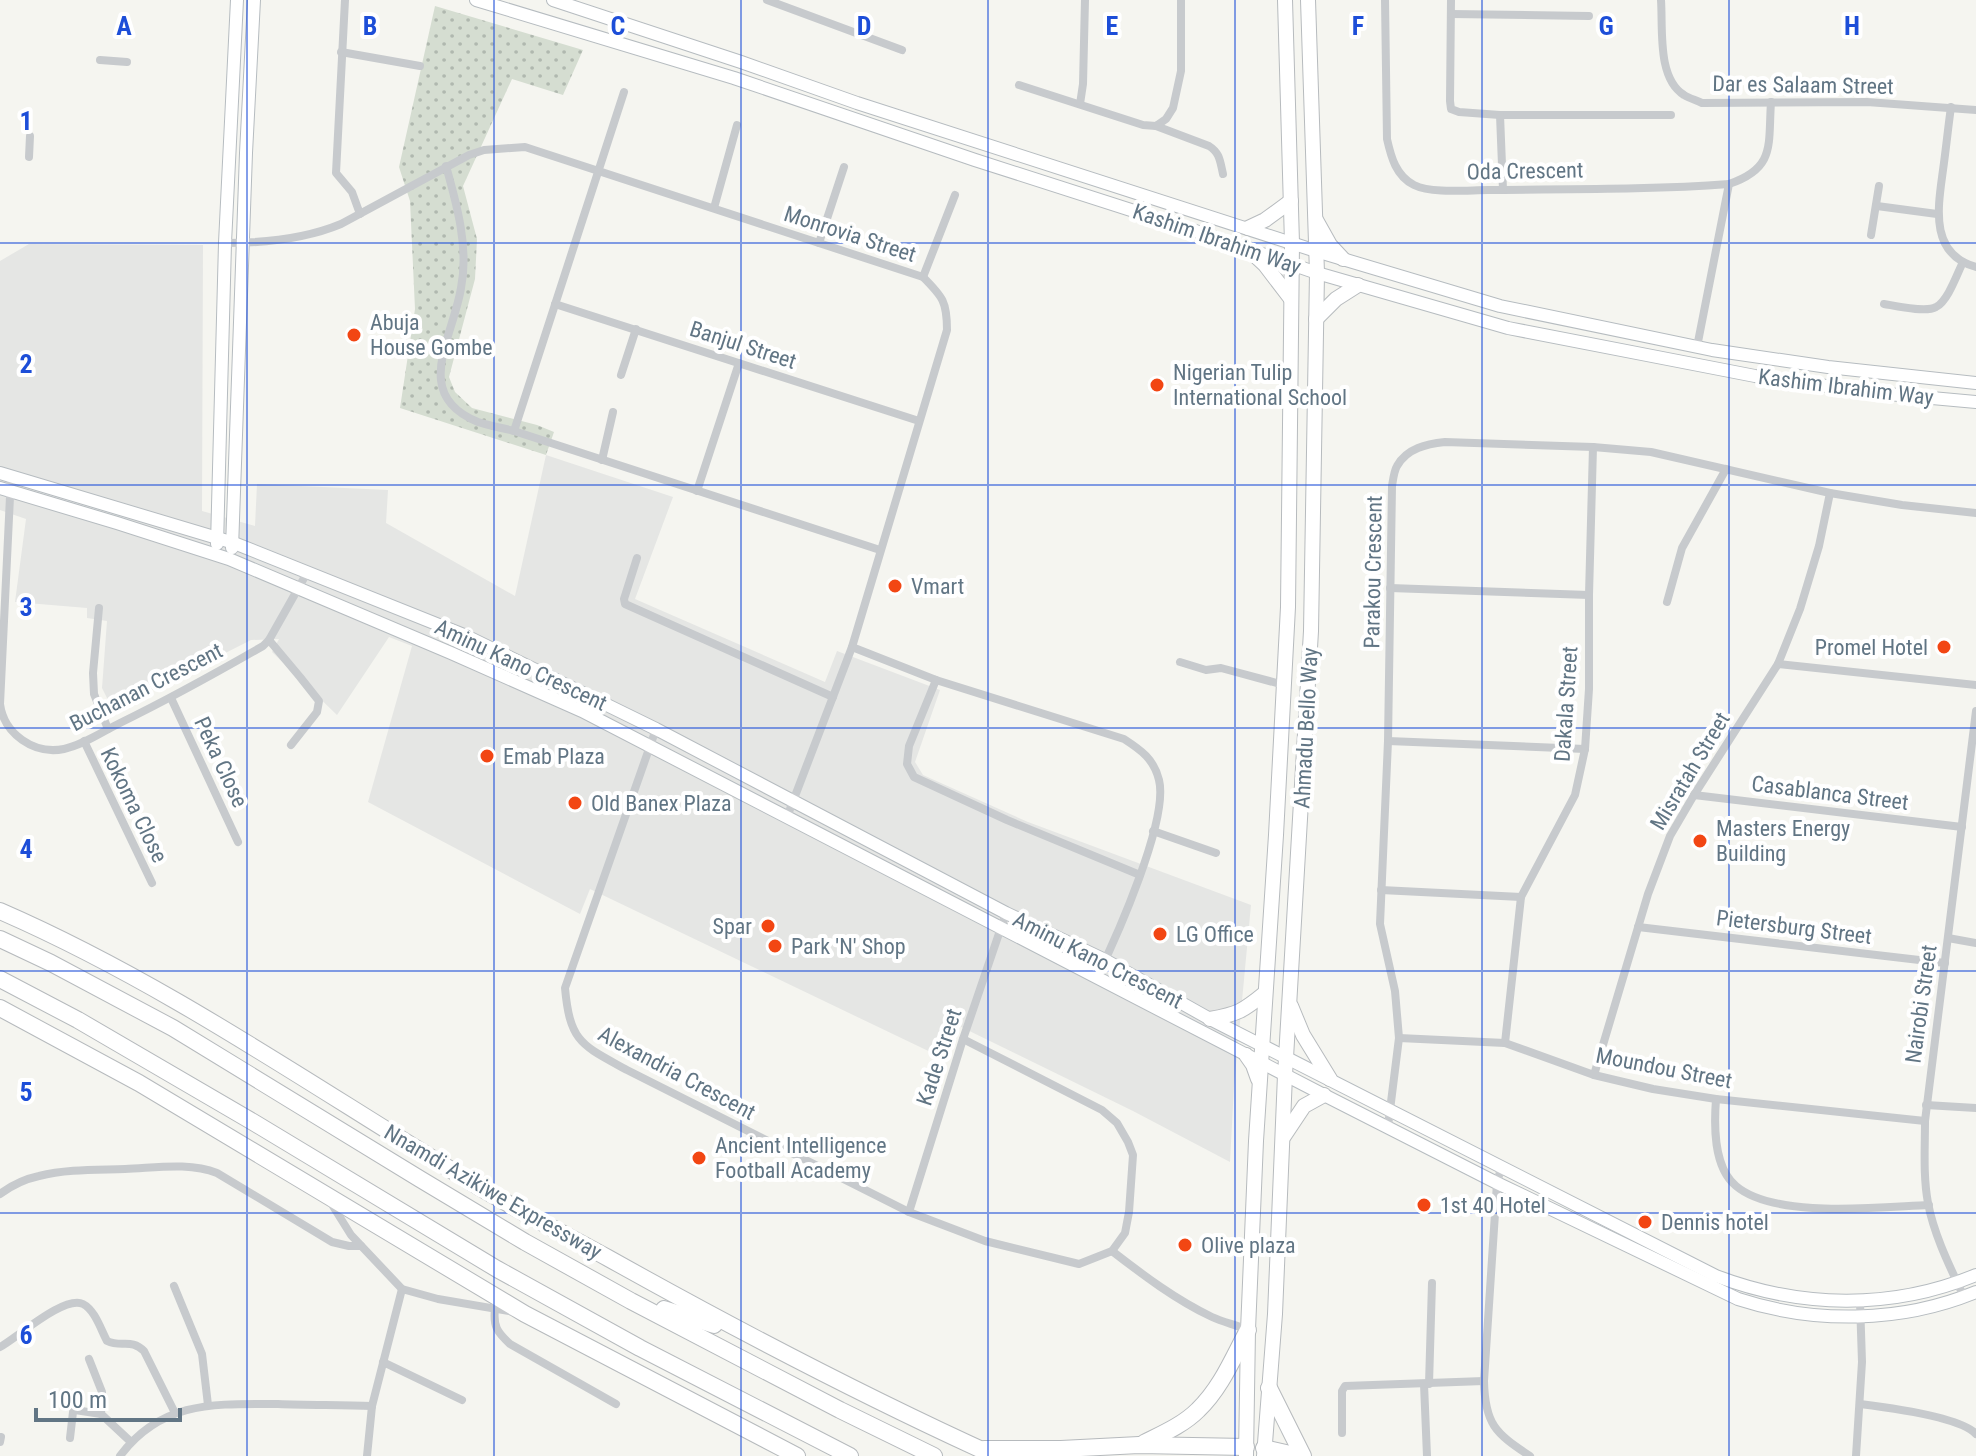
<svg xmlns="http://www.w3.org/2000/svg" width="1976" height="1456" font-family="'Roboto Condensed',sans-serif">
  <defs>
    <pattern id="grass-dots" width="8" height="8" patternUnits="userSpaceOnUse" patternTransform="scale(2)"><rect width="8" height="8" fill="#d5ddd1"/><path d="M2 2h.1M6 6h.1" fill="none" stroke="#b0b8af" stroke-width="1.8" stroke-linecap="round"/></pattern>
  </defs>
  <rect width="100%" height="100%" fill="#f5f5f0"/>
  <path fill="#e5e6e4" d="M29 244 203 245 202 511 255 526 257 484 388 490 386 523 515 596 546 455 673 497 635 599 825 682 837 651 940 690 915 762 923 775 1028 822 1251 905 1234 1086 1230 1162 1133 1111 951 1022 943 1058 590 889 580 914 368 802 412 646 389 637 337 715 272 652 279 639 251 640 113 710 102 688 107 621 87 618V608L15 602 26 519 0 510V261Z"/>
  <path fill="url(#grass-dots)" d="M435 6 583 50 563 95 512 79 463 186 477 239 475 279 449 377 455 392 472 408 537 425 554 432 546 455 400 408 415 309 410 201 399 167Z"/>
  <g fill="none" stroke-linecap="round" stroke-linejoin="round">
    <g stroke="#b6bcc0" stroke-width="14">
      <g id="secondary">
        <path d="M476 0 734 78 975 160 1187 228 1317 273 1508 328 1755 376 1877 393 1976 402"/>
        <path d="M553 0 741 62 857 103 1316 251 1500 306 1712 350 1828 367 1976 383"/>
        <path d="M0 473 234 543 464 635 656 729 1006 913 1105 960 1210 1019 1716 1276C1800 1308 1892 1310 1976 1275"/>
        <path d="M0 488 117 523 229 559 451 653 582 711 1324 1095 1497 1183 1738 1299C1815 1324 1901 1323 1976 1292"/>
        <path d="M217 544 225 243 237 0"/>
        <path d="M232 548 246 153 254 0"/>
      </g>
    </g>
    <g stroke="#b7bbbe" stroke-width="16">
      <g id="primary">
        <path d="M1316 220 1330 245 1343 259"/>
        <path d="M1248 228 1265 220 1291 201"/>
        <path d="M1248 249 1265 265 1291 299"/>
        <path d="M1316 319 1336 299 1358 285"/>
        <path d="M1291 1006 1303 1035 1330 1079"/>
        <path d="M1210 1019C1238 1014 1243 1011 1265 993"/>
        <path d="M1246 1055 1253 1065 1258 1079"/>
        <path d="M1284 1136 1304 1106 1324 1095"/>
        <path d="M1246 1456 1248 1330 1256 1141 1276 835 1288 607 1292 243 1285 0"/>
        <path d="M1264 1456 1275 1314 1285 1075 1311 631 1317 273 1308 0"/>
      </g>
    </g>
    <g stroke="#b6babd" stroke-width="18">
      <g id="highway">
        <path d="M0 911C168 984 319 1091 476 1185 519 1211 564 1234 608 1258 735 1329 863 1396 995 1456"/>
        <path d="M0 939 51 963 173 1028 420 1179 525 1242 631 1301 840 1410 934 1456"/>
        <path d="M0 979 78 1020 253 1122 497 1269 640 1348 850 1456"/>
        <path d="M0 1008 139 1083 525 1314 797 1456"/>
        <path d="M664 1309 714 1325"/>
        <path d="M1269 1388 1303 1456"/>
        <path d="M1144 1443C1162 1434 1183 1425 1198 1410 1221 1388 1233 1358 1248 1330"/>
        <path d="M1264 1448 1299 1456"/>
        <path d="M984 1449H1061L1139 1445 1246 1447"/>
      </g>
    </g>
    <g stroke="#c7cacd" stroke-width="8">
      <path d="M345 0 336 173 352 192 360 214"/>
      <path d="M767 0 902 50"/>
      <path d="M1385 0 1387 139C1391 157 1396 176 1414 185 1432 194 1468 190 1488 190 1568 189 1649 190 1729 184 1776 168 1768 145 1771 102"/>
      <path d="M1451 0 1450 101 1451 109 1459 112 1500 115H1671"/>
      <path d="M1661 0C1663 29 1657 78 1684 95 1690 99 1697 100 1702 103L1867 102 1976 110"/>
      <path d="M1451 14 1589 16"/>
      <path d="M341 52 420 66"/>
      <path d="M100 60 127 62"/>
      <path d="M1019 85 1143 125 1156 126 1166 119 1173 108 1181 71V0"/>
      <path d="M1080 104 1083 84 1085 0"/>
      <path d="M1951 107C1948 128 1946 149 1943 170 1938 207 1929 254 1976 267"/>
      <path d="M1500 115 1503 190"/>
      <path d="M1156 126 1209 146C1220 153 1220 161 1223 174"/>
      <path d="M29 157 30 136"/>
      <path d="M446 166C457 205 469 248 461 288 453 338 411 395 478 422 490 426 503 428 514 431L880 550"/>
      <path d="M1877 206 1937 214"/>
      <path d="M714 208 737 125"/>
      <path d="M1871 235 1879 186"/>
      <path d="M225 243C265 243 305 239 341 224L469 155 484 150 525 147 923 277C943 297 947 302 947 330L852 647 787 817"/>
      <path d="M819 243 844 167"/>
      <path d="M923 277 955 195"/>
      <path d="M555 304 919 421"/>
      <path d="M1884 304C1896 306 1926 313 1936 307 1948 301 1957 274 1963 262"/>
      <path d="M1697 347 1729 184"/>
      <path d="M621 375 636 329"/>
      <path d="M514 431 624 92"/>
      <path d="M602 460 613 412"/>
      <path d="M11 476 0 704C4 734 34 755 64 749 83 745 102 732 120 723 169 699 216 673 263 646L269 640 308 571"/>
      <path d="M697 491 739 363"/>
      <path d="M637 558 624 599 625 604 833 697"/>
      <path d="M1390 588 1589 595"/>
      <path d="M1667 602 1682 548 1726 469"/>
      <path d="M99 608 93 673 94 694 108 729"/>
      <path d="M269 640 300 677 319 701 317 712 291 745"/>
      <path d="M852 647 936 680 1124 739C1141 750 1154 759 1159 780 1169 820 1116 938 1097 977"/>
      <path d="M1180 662 1206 670 1221 668 1284 685"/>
      <path d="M1778 664 1976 685"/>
      <path d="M936 680 909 746 907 764 914 777 1007 820 1140 875"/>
      <path d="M171 698 238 842"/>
      <path d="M656 729 565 988C570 1043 582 1045 627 1070L909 1212 985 1241 1079 1264 1112 1251 1125 1233 1129 1212 1133 1155 1128 1142 1117 1123 1102 1110 963 1039"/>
      <path d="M84 741 152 883"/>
      <path d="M1388 741 1585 749"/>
      <path d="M1694 795 1962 827"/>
      <path d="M1153 831 1216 853"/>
      <path d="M1381 890 1521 897"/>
      <path d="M1638 927 1945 963"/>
      <path d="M1948 938 1976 943"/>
      <path d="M1399 1038 1505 1043 1594 1075 1653 1089 1716 1099 1925 1121"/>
      <path d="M1505 1043 1521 897 1575 795 1585 749 1589 689V595L1593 447"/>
      <path d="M1594 1075 1648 894 1670 836 1694 795 1778 664 1800 609 1819 546 1830 493"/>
      <path d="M1716 1099C1714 1125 1713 1167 1736 1186 1775 1219 1879 1207 1929 1205"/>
      <path d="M1926 1105 1976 1108"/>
      <path d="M1388 1126 1399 1038 1395 991 1380 924 1388 741 1392 486C1393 480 1394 471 1397 466 1407 448 1427 444 1445 442L1593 447 1651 452 1830 493 1902 505 1976 513"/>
      <path d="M1501 1168 1497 1183 1484 1381C1485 1424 1495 1433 1530 1456"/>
      <path d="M0 1194C12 1185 25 1179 39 1176 67 1169 97 1170 125 1169 155 1168 189 1162 217 1173L332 1242 349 1246H361"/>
      <path d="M331 1203 351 1235 402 1289 438 1299 514 1312"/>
      <path d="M909 1212 963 1039 1006 913"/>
      <path d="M1112 1251C1143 1275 1176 1300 1212 1317 1223 1322 1236 1325 1248 1330"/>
      <path d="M174 1286 202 1354 208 1405"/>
      <path d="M1964 1297C1950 1267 1934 1235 1928 1203 1923 1176 1925 1149 1925 1121L1976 711"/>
      <path d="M495 1309C493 1326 497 1332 510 1344L616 1404"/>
      <path d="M0 1347C17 1338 64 1295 83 1304 95 1310 101 1330 107 1341 122 1348 131 1338 144 1351L175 1413"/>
      <path d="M89 1359 102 1392 101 1414 131 1442"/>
      <path d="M383 1362 462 1400"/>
      <path d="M1424 1384 1427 1456"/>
      <path d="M1429 1384 1432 1283"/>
      <path d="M1860 1404C1884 1407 1961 1417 1976 1434"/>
      <path d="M1342 1433V1391L1345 1386 1484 1381"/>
      <path d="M70 1438 73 1412 75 1410 101 1414"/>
      <path d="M0 1442 1 1437"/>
      <path d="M120 1456C162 1400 216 1404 278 1404 309 1405 340 1405 372 1406"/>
      <path d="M367 1456 372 1406 402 1289"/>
      <path d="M1856 1456 1862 1362 1860 1302"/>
    </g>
    <use href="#secondary" stroke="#fff" stroke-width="12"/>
    <use href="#primary" stroke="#fff" stroke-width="14"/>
    <use href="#highway" stroke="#fff" stroke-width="16"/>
  </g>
  <path fill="none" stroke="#1d4ed8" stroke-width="2" stroke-opacity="0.55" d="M247 0V1456M494 0V1456M741 0V1456M988 0V1456M1235 0V1456M1482 0V1456M1729 0V1456M0 243H1976M0 485H1976M0 728H1976M0 971H1976M0 1213H1976"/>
  <g fill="#f24613" stroke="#fff" stroke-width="3">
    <circle cx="354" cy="335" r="8"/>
    <circle cx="1157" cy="385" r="8"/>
    <circle cx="895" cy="586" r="8"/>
    <circle cx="1944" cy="647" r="8"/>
    <circle cx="487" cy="756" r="8"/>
    <circle cx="575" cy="803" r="8"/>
    <circle cx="1700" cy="841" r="8"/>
    <circle cx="768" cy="926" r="8"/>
    <circle cx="1160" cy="934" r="8"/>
    <circle cx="775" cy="946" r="8"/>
    <circle cx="699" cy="1158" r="8"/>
    <circle cx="1424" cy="1205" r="8"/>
    <circle cx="1645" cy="1222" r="8"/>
    <circle cx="1185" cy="1245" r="8"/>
  </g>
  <g text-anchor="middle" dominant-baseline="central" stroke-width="8" stroke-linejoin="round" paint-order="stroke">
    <g font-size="22" fill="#617584" stroke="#fff">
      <text transform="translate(1803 85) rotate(1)">Dar es Salaam Street</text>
      <text transform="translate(1525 171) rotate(-1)">Oda Crescent</text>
      <text transform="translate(850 234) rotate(18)">Monrovia Street</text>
      <text transform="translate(1217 239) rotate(19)">Kashim Ibrahim Way</text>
      <text transform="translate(743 345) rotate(18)">Banjul Street</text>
      <text transform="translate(1846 387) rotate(7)">Kashim Ibrahim Way</text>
      <text transform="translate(1373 572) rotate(-89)">Parakou Crescent</text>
      <text transform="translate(521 665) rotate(25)">Aminu Kano Crescent</text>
      <text transform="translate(146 687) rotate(-27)">Buchanan Crescent</text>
      <text transform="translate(1566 704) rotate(-86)">Dakala Street</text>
      <text transform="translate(1306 728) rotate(-87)">Ahmadu Bello Way</text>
      <text transform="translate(221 762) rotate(65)">Peka Close</text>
      <text transform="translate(1690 771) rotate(-59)">Misratah Street</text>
      <text transform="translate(1830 793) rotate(7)">Casablanca Street</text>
      <text transform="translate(134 805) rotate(64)">Kokoma Close</text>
      <text transform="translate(1794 927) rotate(7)">Pietersburg Street</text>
      <text transform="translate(1098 960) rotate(27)">Aminu Kano Crescent</text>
      <text transform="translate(1921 1004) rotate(-82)">Nairobi Street</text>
      <text transform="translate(939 1057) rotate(-72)">Kade Street</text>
      <text transform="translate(1664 1068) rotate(11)">Moundou Street</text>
      <text transform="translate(677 1073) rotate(28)">Alexandria Crescent</text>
      <text transform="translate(493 1192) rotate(30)">Nnamdi Azikiwe Expressway</text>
    </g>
    <g font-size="22" fill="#617584" stroke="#fff" text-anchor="start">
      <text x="370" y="322">Abuja<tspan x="370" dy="25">House Gombe</tspan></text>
      <text x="1173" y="372">Nigerian Tulip<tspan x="1173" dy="25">International School</tspan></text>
      <text x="911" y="586">Vmart</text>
      <text x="1928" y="647" text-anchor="end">Promel Hotel</text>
      <text x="503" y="756">Emab Plaza</text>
      <text x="591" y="803">Old Banex Plaza</text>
      <text x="1716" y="828">Masters Energy<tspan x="1716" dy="25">Building</tspan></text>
      <text x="752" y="926" text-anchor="end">Spar</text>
      <text x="1176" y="934">LG Office</text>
      <text x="791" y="946">Park 'N' Shop</text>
      <text x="715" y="1145">Ancient Intelligence<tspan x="715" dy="25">Football Academy</tspan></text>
      <text x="1440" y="1205">1st 40 Hotel</text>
      <text x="1661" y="1222">Dennis hotel</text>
      <text x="1201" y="1245">Olive plaza</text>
    </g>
  </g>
  <g font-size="26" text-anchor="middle" font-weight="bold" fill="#1d4ed8" stroke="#fff" stroke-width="8" stroke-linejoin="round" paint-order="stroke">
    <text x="124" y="35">A</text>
    <text x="370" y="35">B</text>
    <text x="618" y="35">C</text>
    <text x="864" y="35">D</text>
    <text x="1112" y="35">E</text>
    <text x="1358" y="35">F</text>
    <text x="1606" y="35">G</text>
    <text x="1852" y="35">H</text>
    <text x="26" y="130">1</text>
    <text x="26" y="373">2</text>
    <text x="26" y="616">3</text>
    <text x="26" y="858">4</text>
    <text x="26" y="1101">5</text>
    <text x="26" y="1344">6</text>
  </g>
  <path d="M36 1408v12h144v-12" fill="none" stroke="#617584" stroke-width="4"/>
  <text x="48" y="1408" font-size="24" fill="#617584" stroke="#ffffff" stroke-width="6" paint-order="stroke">100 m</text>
</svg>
